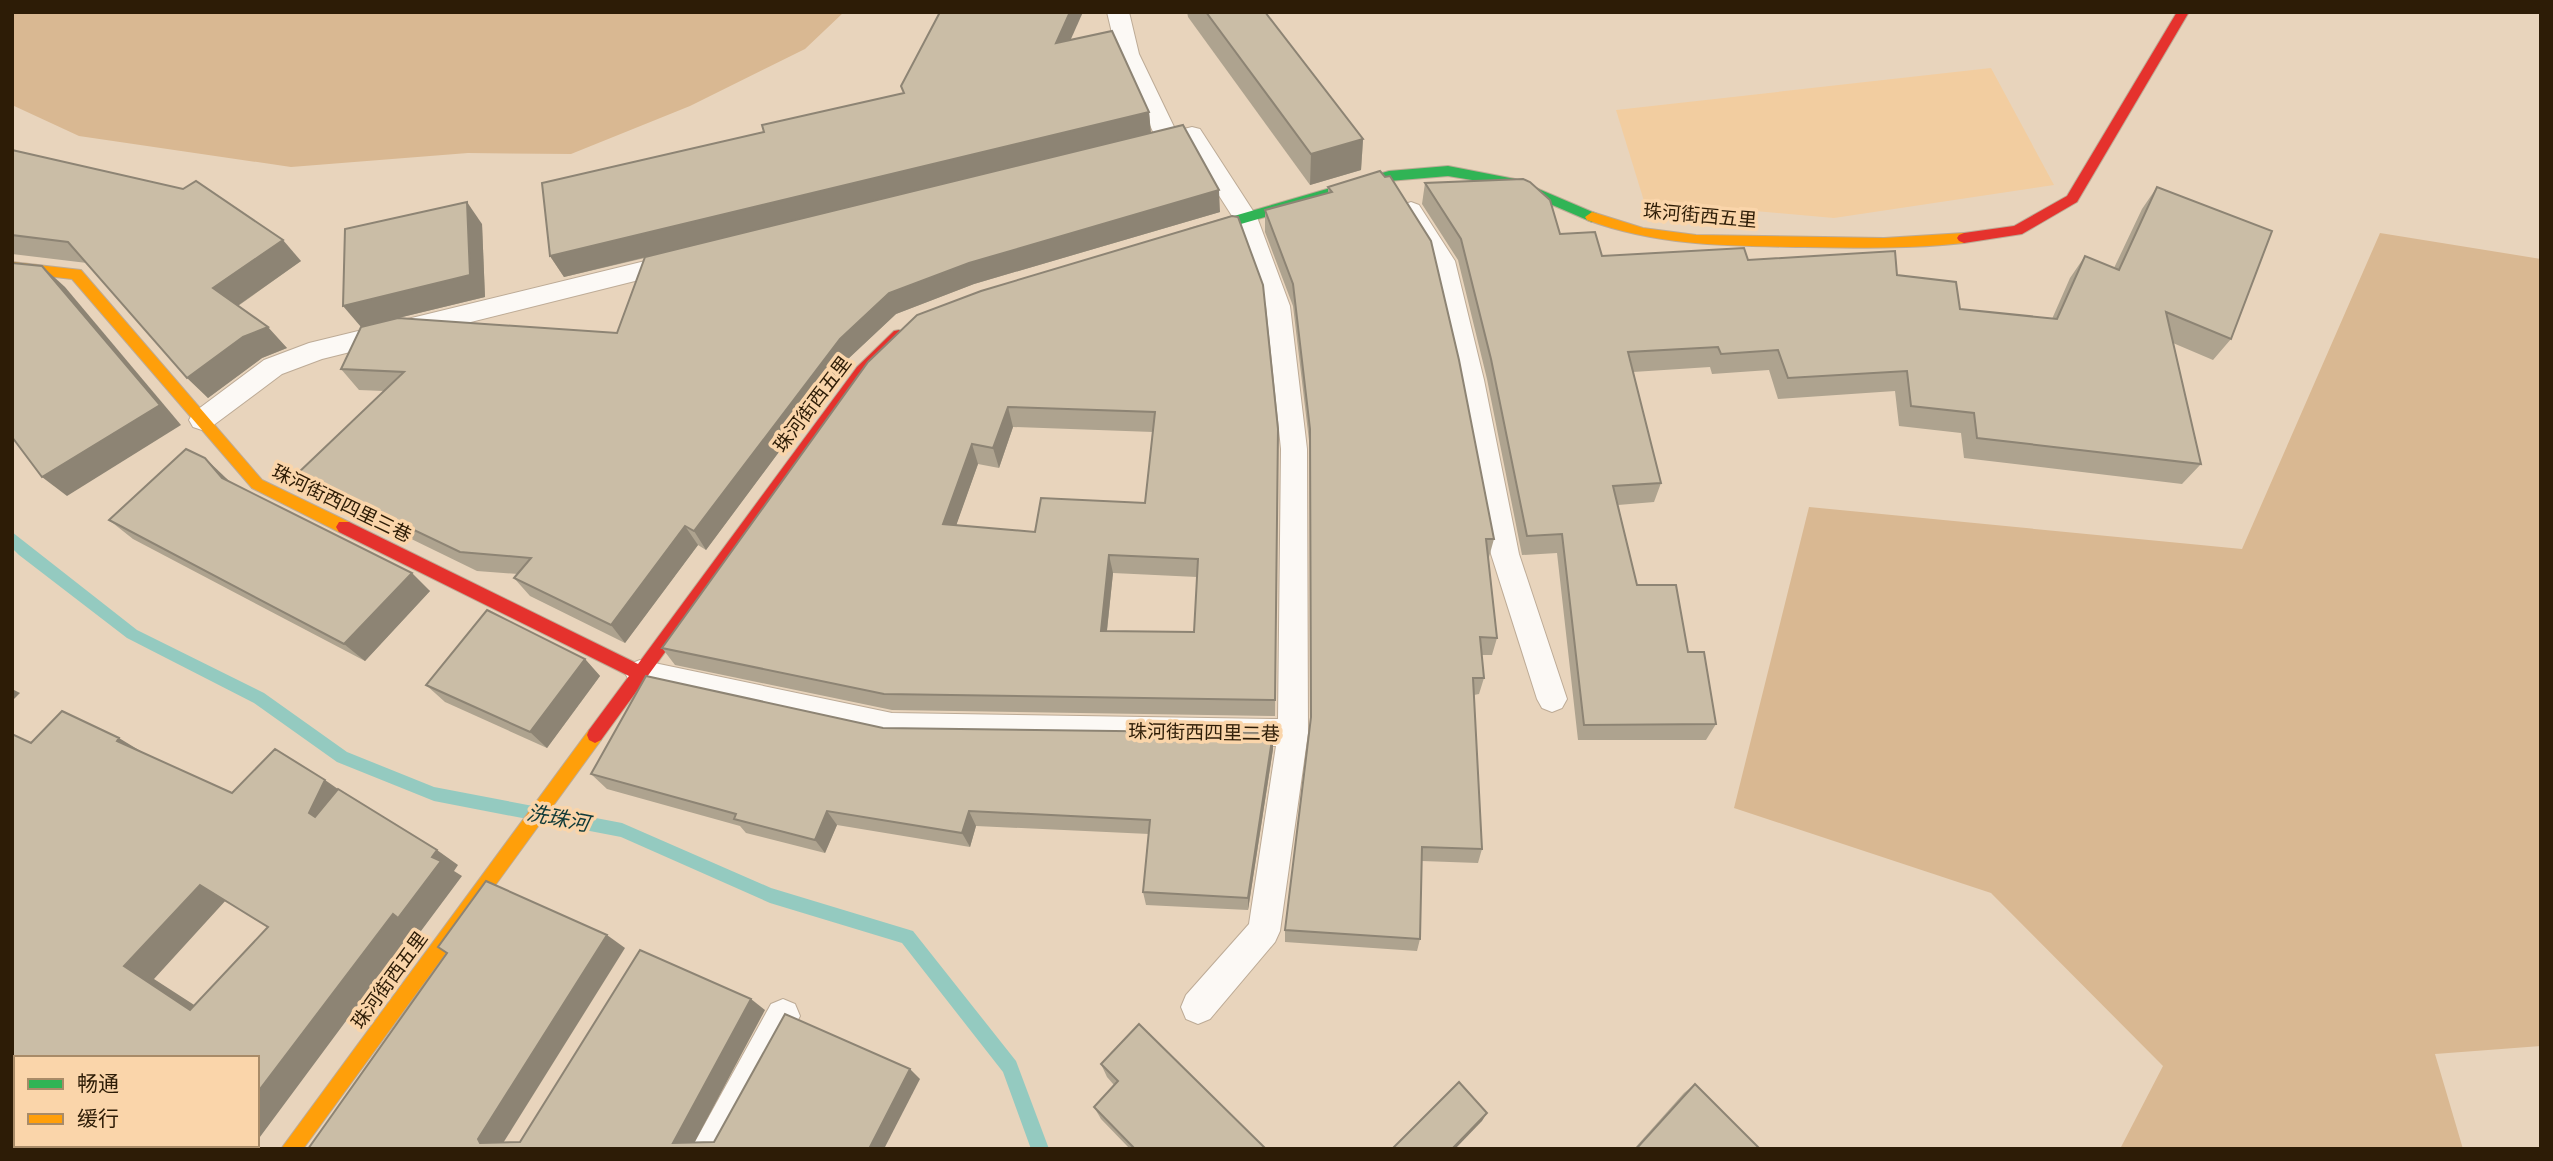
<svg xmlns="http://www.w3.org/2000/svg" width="2553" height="1161" font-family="'Archivo Narrow','Noto Sans SC',sans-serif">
  <rect width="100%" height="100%" fill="#e8d4bc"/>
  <path fill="#f2cda0" d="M1991 68 2054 185 1834 218 1644 201 1616 110Z"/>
  <g fill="#d9b892">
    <path d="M12 12H844L805 49 690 106 571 154 468 153 291 167 79 136 12 105Z"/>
    <path d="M2380 233 2541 259V1046L2435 1054 2463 1149H2120L2163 1066 1991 893 1734 808 1809 507 2242 549Z"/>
  </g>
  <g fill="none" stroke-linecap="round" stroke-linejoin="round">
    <path fill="#94cac0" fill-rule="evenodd" d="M12 532 137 630 264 693 347 752 434 787 622 823 771 888 913 931 1016 1061 1049 1149H1031L1003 1072 902 943 770 903 621 837 434 801 337 762 254 703 127 638 19 555 12 548Z"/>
    <g stroke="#bdab96" stroke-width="2">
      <g id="lane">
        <path d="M1107 12H1129L1139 54 1176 131 1192 127 1200 129 1257 217 1290 306 1307 449 1308 733 1280 931 1275 942 1210 1019 1198 1024 1186 1019 1181 1007 1186 995 1249 924 1276 746 892 741 640 686 630 682 625 673 630 664 640 660 892 713 1278 719 1281 449 1266 306 1234 219 1186 144 1152 153 1144 151 1141 145 1144 139 1155 136 1117 54Z"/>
        <path d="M1411 202 1419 205 1455 261 1484 380 1519 554 1567 699 1562 708 1552 712 1542 708 1537 699 1491 554 1458 380 1431 262 1399 211 1403 205Z"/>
        <path d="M678 253 687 256 690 262 687 268 322 359 282 374 211 427 202 430 193 427 189 420 193 413 264 360 309 343Z"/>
        <path d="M783 999 795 1004 800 1016 727 1149H691L771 1004Z"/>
      </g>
    </g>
    <g stroke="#bdab96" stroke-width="2">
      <path id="fast" d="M1448 166 1515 179 1597 214 1599 217 1592 222 1508 186 1448 176 1389 181 1189 239 1182 234 1189 229 1389 171Z"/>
    </g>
    <g stroke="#bdab96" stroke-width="2">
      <g id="slow">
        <path d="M1592 212 1643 228 1696 235 1884 238 1964 233 1971 238 1964 243C1911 249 1857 248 1804 247 1729 246 1658 246 1587 220L1585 217Z"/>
        <path d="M12 262 81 270 262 480 349 522 352 527 349 532H339L252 488 72 279 12 272Z"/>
        <path d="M595 727 601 730 603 735 601 740 303 1149H281L589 730Z"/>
      </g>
    </g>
    <g stroke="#bdab96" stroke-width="2">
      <g id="jam">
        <path d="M2177 12H2189L2077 202 2022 234 1964 243 1959 241 1957 238 1959 235 1964 233 2014 226 2067 196Z"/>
        <path d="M899 330 906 335 904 339 867 375 601 740 595 743 589 740 587 735 589 730 629 676 339 532 336 527 339 522H349L638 664 857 367 894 331Z"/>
      </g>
    </g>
    <use href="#lane" fill="#fcf9f5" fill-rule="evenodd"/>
    <use href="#fast" fill="#30b455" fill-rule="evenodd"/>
    <use href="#slow" fill="#ff9f0a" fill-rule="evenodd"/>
    <use href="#jam" fill="#e5322d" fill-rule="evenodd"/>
  </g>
  <g fill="#aea38f" fill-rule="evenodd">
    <path d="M1187 12H1265L1363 139 1361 170 1310 185 1188 17Z"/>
    <path d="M1071 40 1149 112 1151 133 1220 212 974 284 896 314 848 359 706 550 698 545 625 643 530 596 514 578 518 574 477 571 317 493 297 474 384 391 359 390 341 369 378 323 361 327 482 224 485 297 398 318 617 333 645 258 564 277 550 256 764 132 903 93Z"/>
    <path d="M12 150 301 261 238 306 287 348 262 358 208 398 87 263 12 254Z"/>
    <path d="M1380 171 1494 539 1489 557H1488L1497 638 1492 655H1481L1484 678 1479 694 1474 695 1482 849 1478 863 1422 861 1420 939 1417 951 1285 942V930L1311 723 1310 449 1293 306 1265 232V210L1328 193V187Z"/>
    <path d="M1425 183 1560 234 1602 256 1748 260 1897 275 1960 309 2052 319 2070 278 2085 256 2114 268 2142 209 2157 187 2231 339 2213 360 2173 343 2201 464 2182 484 1964 458 1961 433 1899 426 1895 391 1778 399 1769 370 1712 374 1710 367 1633 372 1661 483 1654 502 1618 505 1637 585 1688 652 1716 724 1706 740H1578L1557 553 1522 555 1487 379 1458 260 1422 204Z"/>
    <path d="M868 362 1278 429 1275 716 892 710 675 665 662 648ZM1013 427 1153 432 1145 503 1035 532 956 525 978 464 999 468ZM1113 573 1197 577 1194 632 1107 631Z"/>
    <path d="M226 478 230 482 430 591 365 661 133 539 109 520Z"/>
    <path d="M585 659 600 676 547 748 445 702 426 685Z"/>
    <path d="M1273 749 1248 910 1146 905 1143 892 1149 834 976 826 970 847 837 825 825 853 746 833 740 826 607 789 591 774Z"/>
    <path d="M1101 1064 1266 1149H1130L1101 1119 1094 1107 1114 1085 1107 1077Z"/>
    <path d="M1695 1084 1760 1149H1634L1684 1093Z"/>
  </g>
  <g fill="#8d8474">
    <path d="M1070 12H1083L1059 66 1056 43Z"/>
    <path d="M1149 112 1151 134 564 277 550 256Z"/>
    <path d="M1363 139 1361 170 1310 185 1311 154Z"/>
    <path d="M1219 190 1220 212 974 284 896 314 848 359 706 550 694 531 840 339 889 293 969 263Z"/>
    <path d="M467 202 482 224 485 297 361 327 343 306Z"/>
    <path d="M283 240 301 261 233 309 213 288Z"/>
    <path d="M42 266 65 287 181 425 67 496 42 477Z"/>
    <path d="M268 327 287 348 262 358 208 398 187 378 243 337Z"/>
    <path d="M1008 407 1013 427 999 468 993 448Z"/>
    <path d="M972 444 978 464 950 543 943 524Z"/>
    <path d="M205 458 226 478 243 497 222 478Z"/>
    <path d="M685 526 698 545 625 643 611 625Z"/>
    <path d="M1109 555 1113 573 1105 648 1101 631Z"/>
    <path d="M412 573 430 591 365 661 344 644Z"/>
    <path d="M585 659 600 676 547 748 530 732Z"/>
    <path d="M12 689 20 693 12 701Z"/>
    <path d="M1273 733V749L1248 910V898Z"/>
    <path d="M119 738 147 755 117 741Z"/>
    <path d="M325 780 348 796 333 829 309 813Z"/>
    <path d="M827 811 837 825 825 853 815 840Z"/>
    <path d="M969 811 976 826 970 847 962 833Z"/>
    <path d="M437 850 458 865 454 871 462 876 421 931 415 928 257 1141V1093Z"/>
    <path d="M200 885 227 899 154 979 219 1021 190 1010 124 966Z"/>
    <path d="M607 935 625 948 500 1148 480 1143 478 1139Z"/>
    <path d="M751 999 765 1010 691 1149 673 1143Z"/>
    <path d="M910 1069 920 1079 884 1149H869Z"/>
    <path d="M1487 1113 1482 1121 1455 1149H1452Z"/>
    <path d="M218 1145H254L251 1149H215Z"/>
  </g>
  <g fill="#cabda6" stroke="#8d8474" stroke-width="2" fill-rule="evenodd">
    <path d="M940 12H1070L1056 43 1112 31 1149 112 550 256 542 183 764 132 762 125 904 93 901 86Z"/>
    <path d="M1206 12H1265L1363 139 1311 154Z"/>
    <path d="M1183 125 1219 190 969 263 889 293 840 339 694 531 685 526 611 625 514 578 531 558 460 552 297 474 404 372 341 369 361 327 398 318 617 333 645 257Z"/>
    <path d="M12 150 183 189 196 181 283 240 213 288 268 327 243 337 187 378 68 242 12 235Z"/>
    <path d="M1380 171 1385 177 1390 176 1431 241 1459 360 1494 539H1486L1497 638 1480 637 1484 678H1473L1482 849 1422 847 1420 939 1285 930 1311 717 1310 429 1293 284 1265 210 1332 192 1328 187Z"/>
    <path d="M1523 179 1530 182 1550 200 1560 234 1595 232 1602 256 1744 248 1748 260 1895 251 1897 275 1956 282 1960 309 2057 319 2085 256 2119 270 2157 187 2272 231 2231 339 2166 312 2201 464 1977 438 1974 413 1911 406 1907 371 1788 378 1778 350 1721 354 1718 347 1628 352 1661 483 1613 486 1637 585H1676L1688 652H1704L1716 724 1584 725 1562 534 1527 536 1491 359 1461 239 1425 183Z"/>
    <path d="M467 202 470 275 343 306 345 229Z"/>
    <path d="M1232 216 1238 217 1263 285 1278 429 1275 700 884 694 662 648 868 362 917 315 981 291ZM1008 407 1155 412 1145 503 1041 498 1035 532 943 524 972 444 993 448ZM1109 555 1198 559 1194 632 1101 631Z"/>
    <path d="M12 263 42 266 160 405 42 477 12 437Z"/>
    <path d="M186 449 205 458 222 478 412 573 344 644 109 520Z"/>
    <path d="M487 610 585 659 530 732 426 685Z"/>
    <path d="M646 676 883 728 1273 733 1248 898 1143 892 1150 820 969 811 962 833 827 811 815 840 734 819 736 814 591 774Z"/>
    <path d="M62 711 119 738 117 741 232 793 275 749 325 780 309 813 315 817 338 789 437 850 432 857 441 861 398 918 393 914 257 1093V1058H16V1145H218L215 1149H12V734L31 743ZM200 885 268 927 190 1010 124 966Z"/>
    <path d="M486 881 607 935 478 1139 480 1143 520 1142 640 950 751 999 673 1143 714 1142 785 1014 910 1069 869 1149H308L447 953 438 947Z"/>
    <path d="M1139 1024 1266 1149H1135L1094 1107 1118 1081 1101 1064Z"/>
    <path d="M1459 1082 1487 1113 1452 1149H1392Z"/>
    <path d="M1695 1084 1760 1149H1636Z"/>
  </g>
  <g text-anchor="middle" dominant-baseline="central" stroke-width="7" stroke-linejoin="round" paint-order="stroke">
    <g font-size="19" fill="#2d1c06" stroke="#fad5aa">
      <text transform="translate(1700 215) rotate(5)">珠河街西五里</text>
      <text transform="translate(812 404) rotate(-53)">珠河街西五里</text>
      <text transform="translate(342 503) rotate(26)">珠河街西四里三巷</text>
      <text transform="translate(1204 732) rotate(1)">珠河街西四里二巷</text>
      <text transform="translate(389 980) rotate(-54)">珠河街西五里</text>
    </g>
    <g font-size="21" font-style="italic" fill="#103a38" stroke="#fad5aa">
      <text transform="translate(558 818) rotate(11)">洗珠河</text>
    </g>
  </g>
  <rect width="2553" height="1161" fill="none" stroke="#2d1c06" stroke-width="28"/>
  <rect x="14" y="1056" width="245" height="91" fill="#fad5aa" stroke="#a88b68" stroke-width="2"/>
  <rect x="28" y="1079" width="35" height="10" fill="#30b455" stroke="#a88b68" stroke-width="2"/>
  <text x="77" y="1091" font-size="21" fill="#2d1c06">畅通</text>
  <rect x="28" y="1114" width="35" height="10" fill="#ff9f0a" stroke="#a88b68" stroke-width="2"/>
  <text x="77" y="1126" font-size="21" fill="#2d1c06">缓行</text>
</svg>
